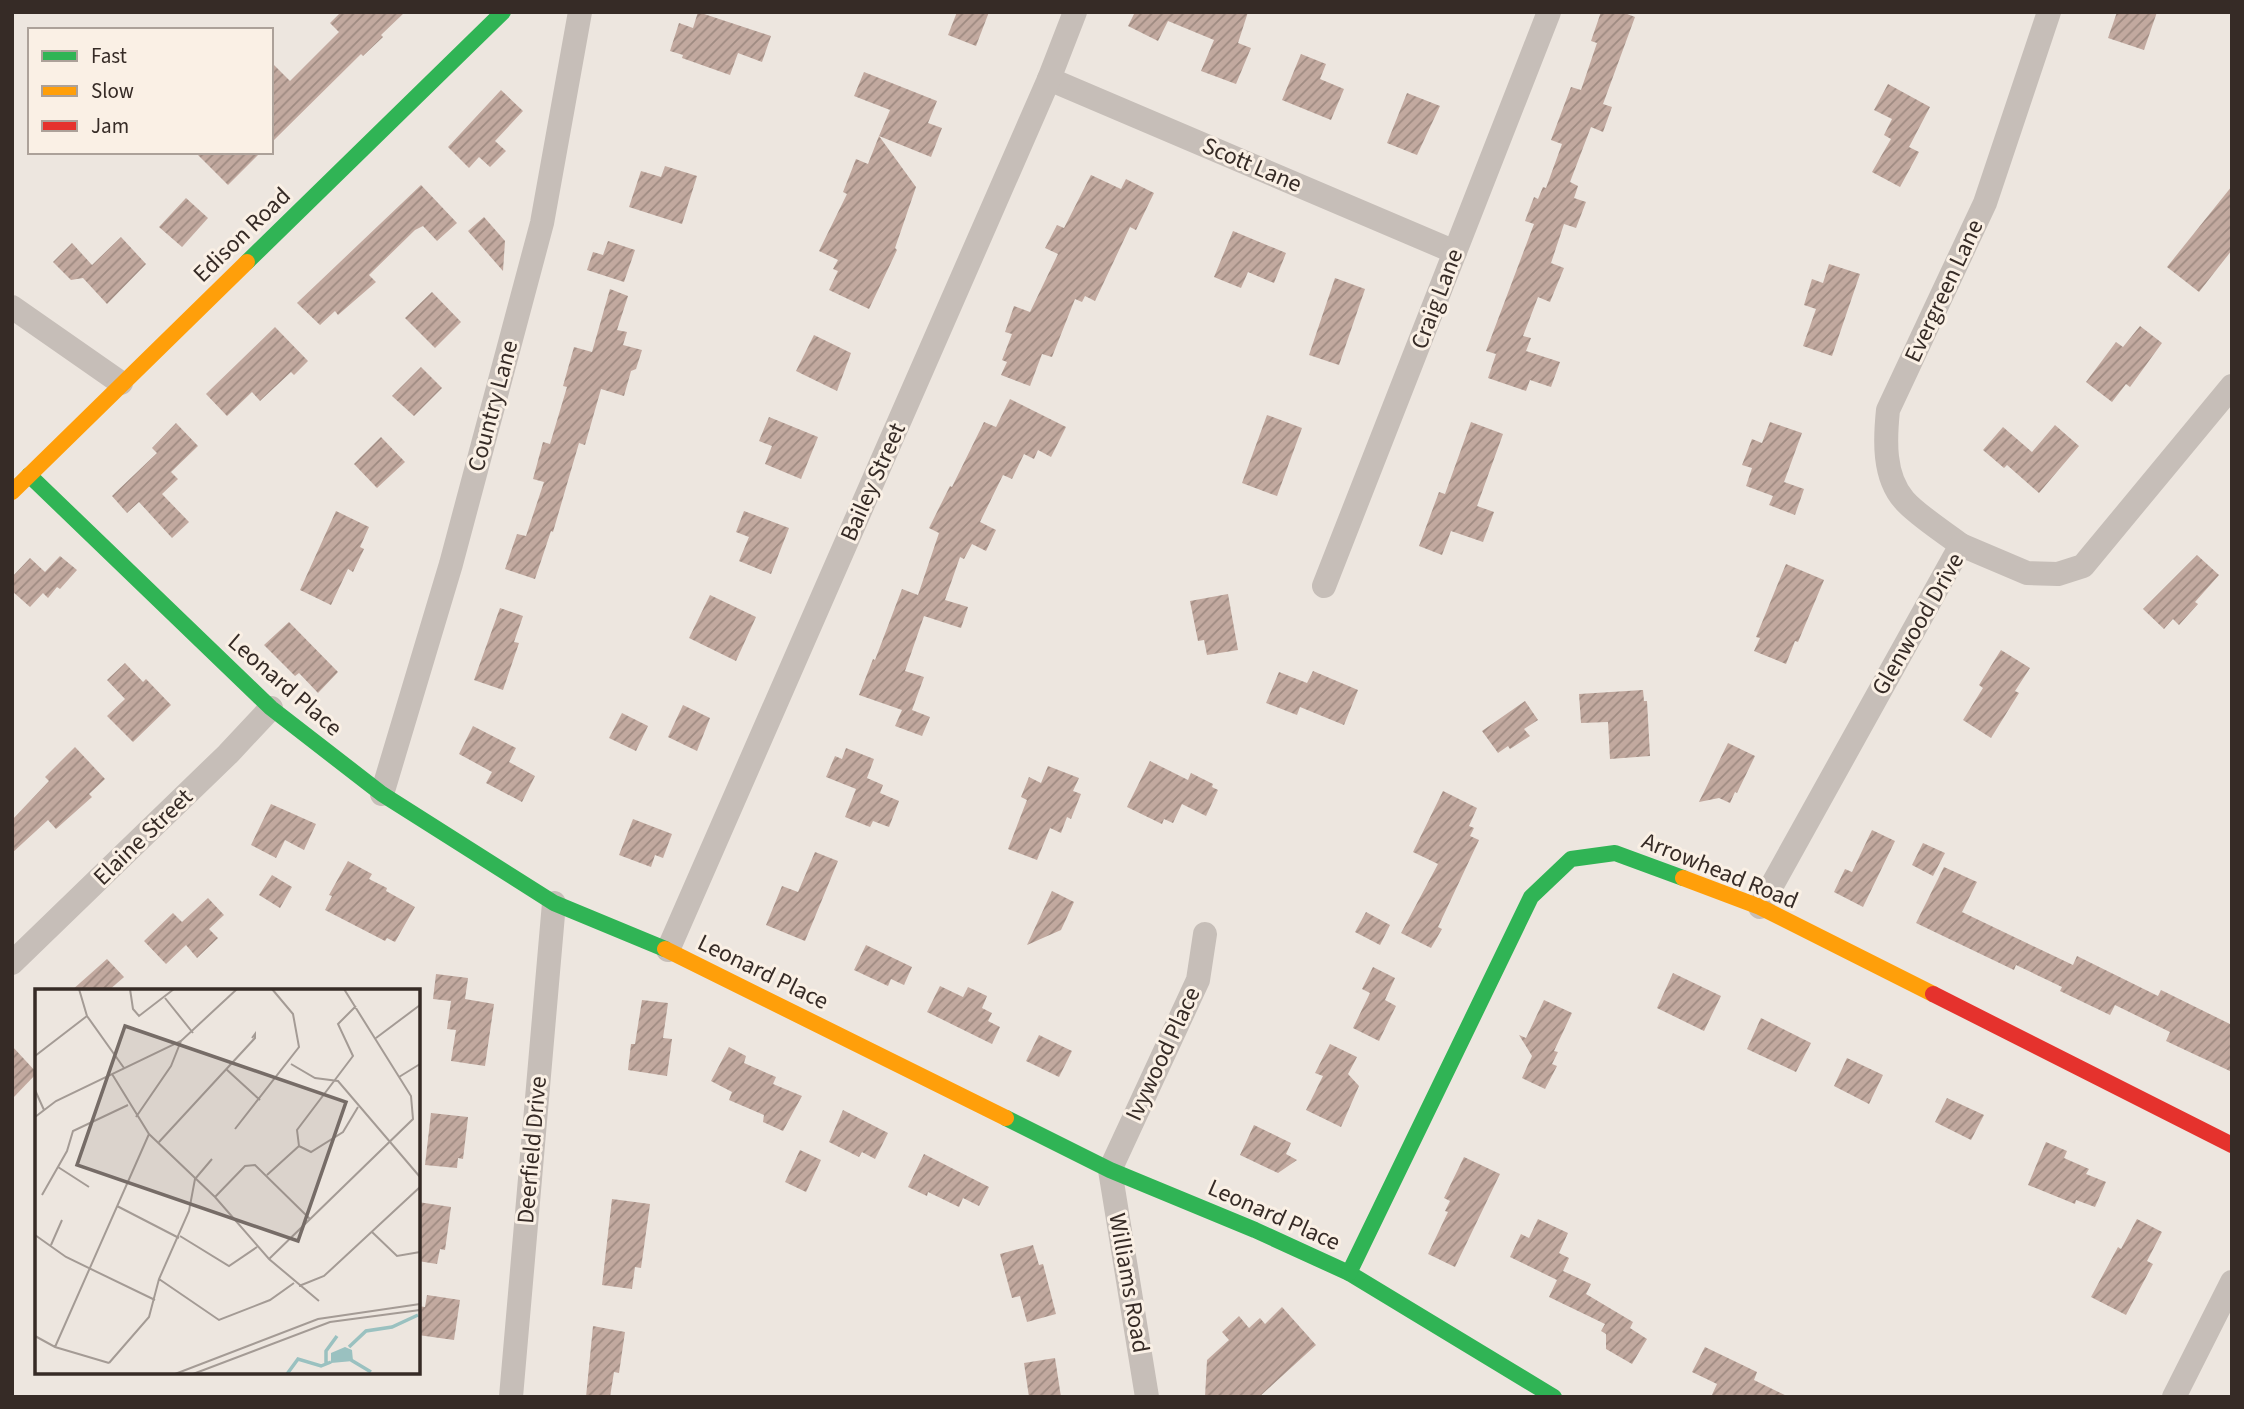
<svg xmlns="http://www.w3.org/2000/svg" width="2244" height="1409" font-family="'Source Sans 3',sans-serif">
  <defs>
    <pattern id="building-hatch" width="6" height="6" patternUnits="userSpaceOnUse" patternTransform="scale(1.75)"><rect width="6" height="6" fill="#c2a99f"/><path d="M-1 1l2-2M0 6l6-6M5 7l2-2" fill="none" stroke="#9e8a81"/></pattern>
  </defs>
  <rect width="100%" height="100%" fill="#ede6df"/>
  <g fill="url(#building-hatch)">
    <path d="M341 12H405L381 35 383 37 363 56 361 54 271 143V62L290 81 339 32 330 23Z"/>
    <path d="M698 12 771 36 762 62 738 53 730 75 682 58 683 55 670 51 679 23 693 28Z"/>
    <path d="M957 12H989L976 46 948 35Z"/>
    <path d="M1135 12H1248L1238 43 1251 48 1236 84 1201 71 1214 40 1168 21 1158 41 1128 26Z"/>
    <path d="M1601 12H1622L1635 17 1603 104 1612 107 1603 132 1591 127 1570 182 1578 186 1574 198 1586 202 1576 228 1564 224 1551 263 1564 268 1550 302 1538 297 1523 336 1531 338 1526 351 1560 362 1551 387 1530 380 1526 391 1488 378 1496 354 1486 351 1534 224 1525 221 1534 197 1538 199 1543 187 1546 188 1562 144 1551 140 1571 87 1581 90 1597 43 1591 41Z"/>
    <path d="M2117 12H2157L2144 50 2108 38Z"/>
    <path d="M1301 54 1326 64 1320 79 1344 89 1331 120 1282 100Z"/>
    <path d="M864 72 937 101 928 123 942 128 931 157 879 136 890 110 854 96Z"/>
    <path d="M1888 84 1930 107 1909 147 1919 152 1900 187 1872 172 1891 139 1884 135 1892 119 1874 110Z"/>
    <path d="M501 90 523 111 495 141 506 151 490 167 479 157 469 168 448 147Z"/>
    <path d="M1407 93 1440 106 1417 155 1387 143Z"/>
    <path d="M879 136 916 187 895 248 897 250 869 309 829 290 838 271 833 269 838 260 819 251 847 194 843 192 856 159 868 164Z"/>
    <path d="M195 152H261L228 185Z"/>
    <path d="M665 166 697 176 682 224 629 207 641 171 661 177Z"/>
    <path d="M1091 175 1121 189 1126 179 1154 193 1136 230 1130 227 1095 301 1085 296 1082 302 1075 299 1052 357 1042 354 1030 386 1001 375 1007 362 1002 360 1012 334 1005 332 1014 306 1030 312 1058 254 1045 248 1057 225 1064 228Z"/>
    <path d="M421 185 457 223 437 241 423 226 415 230 369 275 376 282 338 315 335 311 320 325 297 303Z"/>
    <path d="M2232 186V250L2199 292 2167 267Z"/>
    <path d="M186 198 208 218 182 247 159 227Z"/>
    <path d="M484 217 505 241 503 271 468 231Z"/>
    <path d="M1233 231 1286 253 1274 283 1248 272 1241 288 1214 277Z"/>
    <path d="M121 237 146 264 107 304 83 278 71 280 53 262 72 243 92 265Z"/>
    <path d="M608 241 635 250 624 282 587 270 593 252 603 255Z"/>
    <path d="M1829 264 1860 274 1832 356 1803 346 1816 309 1804 305 1812 279 1823 283Z"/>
    <path d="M1335 278 1365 289 1339 365 1309 355Z"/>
    <path d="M610 289 628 296 617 330 627 332 623 345 642 350 636 369 631 371 624 396 601 389 585 445 579 443 553 532 551 531 535 579 505 569 517 534 526 536 544 482 533 479 543 442 550 444 567 387 563 386 574 347 592 352Z"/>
    <path d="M432 292 461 322 435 348 405 318Z"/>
    <path d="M2140 326 2162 343 2130 387 2126 384 2112 402 2086 382 2116 342 2123 347Z"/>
    <path d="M275 327 308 361 294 375 291 372 260 401 252 392 227 416 206 394Z"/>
    <path d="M814 335 851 353 837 391 796 371Z"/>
    <path d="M421 367 442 388 414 416 392 396Z"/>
    <path d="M1010 399 1066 427 1051 457 1038 450 1034 459 1024 454 1012 479 1003 475 980 522 996 530 986 551 972 544 964 559 960 557 945 600 968 607 961 628 924 616 905 671 924 677 912 710 930 717 922 736 895 726 902 710 859 695 873 659 875 660 902 589 918 595 939 533 929 528 950 486 952 487 984 422 996 427Z"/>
    <path d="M1267 415 1302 428 1277 496 1242 483Z"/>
    <path d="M769 417 818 437 801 479 765 464 772 446 759 441Z"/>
    <path d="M1471 422 1503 434 1477 506 1494 512 1483 542 1451 531 1442 555 1419 546 1439 492 1445 494Z"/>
    <path d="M1770 422 1802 433 1784 482 1804 489 1795 515 1769 505 1773 496 1746 486 1752 468 1742 465 1752 439 1762 443Z"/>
    <path d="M176 423 198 446 171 472 178 479 162 494 189 522 172 538 139 502 127 513 112 496 157 453 152 448Z"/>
    <path d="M2055 425 2079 446 2039 493 2007 465 2004 468 1983 450 2003 427 2032 452Z"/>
    <path d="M381 437 405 462 377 488 354 464Z"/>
    <path d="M336 511 369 527 360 547 364 549 353 572 348 569 331 605 300 590Z"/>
    <path d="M744 511 789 528 771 574 739 561 749 537 736 532Z"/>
    <path d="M2197 555 2219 575 2195 602 2198 604 2179 625 2173 619 2164 629 2143 609Z"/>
    <path d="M60 556 77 570 60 589 57 587 48 598 43 593 30 607 12 591V577L30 558 45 572Z"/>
    <path d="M1786 564 1824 580 1798 642 1795 641 1786 664 1754 651 1760 638 1756 637Z"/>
    <path d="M1228 594 1238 650 1207 655 1204 640 1198 641 1190 601Z"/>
    <path d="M710 595 756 617 736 661 689 638Z"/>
    <path d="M500 608 523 616 514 642 519 643 503 690 474 680Z"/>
    <path d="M289 622 338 672 318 693 299 673 295 676 264 645Z"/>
    <path d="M2001 650 2030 668 2015 691 2019 693 1991 738 1963 720 1983 688 1979 685Z"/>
    <path d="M125 663 143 682 146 679 171 705 133 742 107 716 125 699 107 680Z"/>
    <path d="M1313 671 1358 690 1344 725 1300 707 1297 715 1266 703 1279 672 1307 683Z"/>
    <path d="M1643 690 1644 701H1647L1650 756 1610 759 1608 722 1581 723 1579 694Z"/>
    <path d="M1525 701 1538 720 1524 729 1530 736 1510 749 1508 746 1498 753 1482 731Z"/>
    <path d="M683 705 710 718 697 751 668 737Z"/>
    <path d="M622 713 648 726 636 751 609 738Z"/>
    <path d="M473 726 516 748 509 762 535 776 522 802 486 783 492 772 459 754Z"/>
    <path d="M1728 743 1755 756 1737 793 1735 792 1730 803 1719 798 1699 802Z"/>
    <path d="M75 747 105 779 89 794 92 797 56 829 48 820 12 853V820L49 781 45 777Z"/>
    <path d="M846 748 874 759 867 778 883 785 880 793 899 801 889 827 873 821 870 827 845 817 856 789 826 777 835 756 842 759Z"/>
    <path d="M1150 761 1188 780 1191 773 1213 784 1212 787 1218 790 1206 816 1182 804 1173 823 1164 819 1162 824 1127 807Z"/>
    <path d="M1048 766 1079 778 1073 791 1081 794 1071 819 1067 817 1061 833 1050 828 1037 860 1008 849 1027 800 1021 797 1029 777 1041 783Z"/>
    <path d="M1443 791 1477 808 1469 826 1474 828 1470 836 1479 840 1438 927 1442 929 1431 948 1401 933 1438 864 1413 852Z"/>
    <path d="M271 804 316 824 304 850 285 840 276 858 251 845Z"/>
    <path d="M633 819 672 834 663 858 655 855 651 867 619 855Z"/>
    <path d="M1872 830 1895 841 1863 907 1834 892 1845 869 1852 872Z"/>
    <path d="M1923 843 1945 853 1933 876 1912 865Z"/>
    <path d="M815 852 838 861 805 941 766 925 782 886 798 892Z"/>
    <path d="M348 861 372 874 369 879 387 888 386 891 415 907 395 942 387 938 385 941 325 910 332 896 329 895Z"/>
    <path d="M1944 867 1977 882 1962 912 2073 965 2077 956 2158 996 2161 990 2232 1025V1072L2166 1041 2170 1032 2115 1005 2110 1015 2060 991 2062 987 2016 965 2014 970 1916 923Z"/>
    <path d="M272 875 292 887 280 908 259 895Z"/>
    <path d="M1052 891 1074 902 1061 930 1027 945Z"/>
    <path d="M208 898 224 915 209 929 218 938 197 958 186 945 166 964 144 941 173 913 182 922Z"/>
    <path d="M1366 912 1390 925 1380 945 1355 932Z"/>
    <path d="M866 945 912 967 904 985 891 979 888 986 854 970Z"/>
    <path d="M107 959 124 977 108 991H71Z"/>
    <path d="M1373 967 1395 978 1385 1000 1396 1006 1379 1041 1353 1028 1370 993 1362 989Z"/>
    <path d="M1673 973 1721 996 1704 1031 1657 1008Z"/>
    <path d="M436 974 468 978 465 999 494 1004 485 1066 451 1061 456 1030 447 1029 451 1001 433 999Z"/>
    <path d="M940 986 963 997 968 987 987 996 982 1008 992 1013 988 1021 1000 1027 992 1044 927 1012Z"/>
    <path d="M642 1000 668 1003 663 1038 672 1039 667 1076 628 1070 631 1044H635Z"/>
    <path d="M1544 1000 1572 1013 1554 1051 1558 1052 1552 1064 1557 1066 1545 1089 1522 1078 1532 1056 1519 1035 1526 1038Z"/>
    <path d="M1761 1018 1811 1043 1796 1072 1747 1049Z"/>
    <path d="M1039 1035 1072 1051 1059 1077 1026 1061Z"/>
    <path d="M1330 1044 1357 1057 1348 1074 1359 1086 1341 1127 1306 1110 1323 1076 1315 1073Z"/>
    <path d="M12 1046 37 1073 12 1099Z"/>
    <path d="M729 1047 746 1056 744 1063 776 1077 773 1084 802 1096 783 1131 763 1122 764 1115 729 1100 732 1092 711 1081Z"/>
    <path d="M1847 1058 1883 1075 1869 1104 1834 1086Z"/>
    <path d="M1947 1098 1984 1115 1971 1140 1935 1122Z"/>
    <path d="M843 1110 888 1133 875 1159 862 1152 859 1157 829 1142Z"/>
    <path d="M431 1113 468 1117 463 1159 458 1158 457 1168 425 1165Z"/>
    <path d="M1254 1125 1291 1143 1286 1154 1297 1160 1278 1173 1240 1155Z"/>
    <path d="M2046 1142 2067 1151 2064 1158 2089 1169 2086 1174 2106 1182 2095 1207 2076 1200 2075 1204 2028 1185Z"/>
    <path d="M800 1150 821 1160 806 1192 785 1182Z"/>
    <path d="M924 1154 989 1187 979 1206 963 1198 959 1207 928 1192 927 1196 908 1187Z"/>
    <path d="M1464 1157 1500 1174 1455 1267 1428 1254 1448 1212 1445 1211 1450 1201 1444 1198Z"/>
    <path d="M612 1199 650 1204 641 1268 635 1267 632 1289 602 1285Z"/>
    <path d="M418 1202 451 1207 445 1250 440 1249 437 1264 418 1261Z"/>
    <path d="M1538 1219 1568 1233 1559 1253 1569 1258 1563 1271 1591 1284 1586 1294 1633 1322 1630 1328 1647 1339 1632 1364 1606 1349V1334L1601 1331 1605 1324 1549 1297 1557 1280 1510 1257 1521 1234 1529 1238Z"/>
    <path d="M2137 1219 2162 1232 2147 1261 2153 1264 2126 1315 2091 1297 2118 1247 2121 1249Z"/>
    <path d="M1033 1245 1039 1265 1043 1264 1056 1314 1027 1322 1020 1296 1012 1298 1000 1254Z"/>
    <path d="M427 1295 460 1300 454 1340 418 1335V1306L425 1307Z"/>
    <path d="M1282 1307 1316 1345 1259 1397H1205L1207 1360 1229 1340 1222 1332 1239 1316 1249 1328 1260 1318 1265 1324Z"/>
    <path d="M593 1326 625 1332 619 1373 614 1372 610 1397H586Z"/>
    <path d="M1705 1347 1757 1372 1754 1380 1789 1397H1711L1717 1384 1692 1372Z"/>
    <path d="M1055 1358 1061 1397H1029L1024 1363Z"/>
  </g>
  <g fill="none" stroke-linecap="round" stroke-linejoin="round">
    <g stroke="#c6beb8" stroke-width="24">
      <path d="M1049 79 1455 252"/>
      <path d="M12 307 121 383"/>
      <path d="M1961 545C1944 532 1917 515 1904 500 1883 476 1885 439 1888 410L1985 203 2049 12"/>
      <path d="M1324 586 1549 12"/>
      <path d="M382 794 451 564 542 223 580 12"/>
      <path d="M1760 907 1961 545 2027 573 2058 574 2083 566 2232 386"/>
      <path d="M668 950 1049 79 1075 12"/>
      <path d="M12 963 228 754 271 708"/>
      <path d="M511 1397 554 903"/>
      <path d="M1147 1397 1110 1170 1198 980 1205 934"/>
      <path d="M2174 1397 2232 1282"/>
    </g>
    <g stroke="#30b455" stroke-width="16">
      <path d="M247 262 503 12"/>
      <path d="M29 475 271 708 382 794 554 903 665 949"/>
      <path d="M1006 1118 1110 1170 1255 1230 1349 1273 1554 1397"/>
      <path d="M1349 1273 1531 897 1571 859 1615 853 1683 878"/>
    </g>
    <g stroke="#ff9f0a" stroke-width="16">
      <path d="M12 492 247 262"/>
      <path d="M1683 878 1760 907 1933 994"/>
      <path d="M665 949 1006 1118"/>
    </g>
    <path stroke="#e5322d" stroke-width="16" d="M1933 994 2232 1145"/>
  </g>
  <g text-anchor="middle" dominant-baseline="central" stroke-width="6" stroke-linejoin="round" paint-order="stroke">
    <g font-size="24" fill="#362b26" stroke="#faf0e5">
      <text transform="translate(1252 165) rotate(23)">Scott Lane</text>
      <text transform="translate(242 235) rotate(-44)">Edison Road</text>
      <text transform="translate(1944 291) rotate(-65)">Evergreen Lane</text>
      <text transform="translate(1437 299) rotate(-69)">Craig Lane</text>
      <text transform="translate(493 406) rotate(-75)">Country Lane</text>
      <text transform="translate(873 482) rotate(-66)">Bailey Street</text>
      <text transform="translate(1918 624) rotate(-60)">Glenwood Drive</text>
      <text transform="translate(285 685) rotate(41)">Leonard Place</text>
      <text transform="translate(143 837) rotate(-44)">Elaine Street</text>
      <text transform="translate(1720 871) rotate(22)">Arrowhead Road</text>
      <text transform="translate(763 972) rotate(26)">Leonard Place</text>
      <text transform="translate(1163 1054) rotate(-65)">Ivywood Place</text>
      <text transform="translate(532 1150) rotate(-85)">Deerfield Drive</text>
      <text transform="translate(1274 1215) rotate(24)">Leonard Place</text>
      <text transform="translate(1129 1283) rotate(80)">Williams Road</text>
    </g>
  </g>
  <g transform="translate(35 989)">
    <rect width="385" height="385" fill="#ede6df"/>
    <path d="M310 358 317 361 318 372 296 374V364Z" fill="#9ac1c0"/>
    <path fill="none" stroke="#9ac1c0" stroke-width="3.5" d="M314 358 331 342 357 338 383 326M316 371 336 383M291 375V362L302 347M252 385 263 370 286 377 296 373"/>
    <path fill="none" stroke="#a49b95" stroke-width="2" d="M44 0 52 27 89 79M95 0 98 20 104 27 139 0M130 9 158 44M341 49 385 16M0 67 52 27M256 75 280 89 303 92 385 188M191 80 225 111M77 85 114 145 180 208 234 270 284 312M364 88 385 75M0 101 9 121M0 128 21 112 146 52 202 0M101 128 136 77 146 52M200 140 264 58 258 25 237 0M124 153 220 49V45L217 49M264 157 262 141 318 67 303 35 321 17M23 178 54 198M232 186 264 157 276 163 308 143 323 118M7 206 32 162 38 142 93 116M180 208 210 177 220 176 275 230M82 217 144 249M337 243 362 267 385 263M0 246 31 268 120 311M145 247 194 277 222 258M16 256 27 231M234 270 378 130 376 107 309 0M124 290 184 331 235 311 259 294M264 297 289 287 385 198M0 347 20 358 74 374M20 358 114 145M74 374 114 328 124 290 154 222 160 190 177 170M140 385 283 330 385 315M158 385 295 333 385 321"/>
    <path fill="#766c67" fill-opacity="0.15" stroke="#766c67" stroke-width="3.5" d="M90 37 311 113 263 252 42 176Z"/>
    <rect width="385" height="385" fill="none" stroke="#362b26" stroke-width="3.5"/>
  </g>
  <rect width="2244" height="1409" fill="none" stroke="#362b26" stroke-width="28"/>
  <rect x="28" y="28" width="245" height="126" fill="#faf0e5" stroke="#aca199" stroke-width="2"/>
  <rect x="42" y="51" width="35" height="10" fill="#30b455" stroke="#aca199" stroke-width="2"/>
  <text x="91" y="63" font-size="21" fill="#362b26">Fast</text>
  <rect x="42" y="86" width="35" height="10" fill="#ff9f0a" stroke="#aca199" stroke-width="2"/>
  <text x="91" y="98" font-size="21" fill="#362b26">Slow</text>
  <rect x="42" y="121" width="35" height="10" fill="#e5322d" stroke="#aca199" stroke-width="2"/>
  <text x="91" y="133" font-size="21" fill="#362b26">Jam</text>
</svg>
